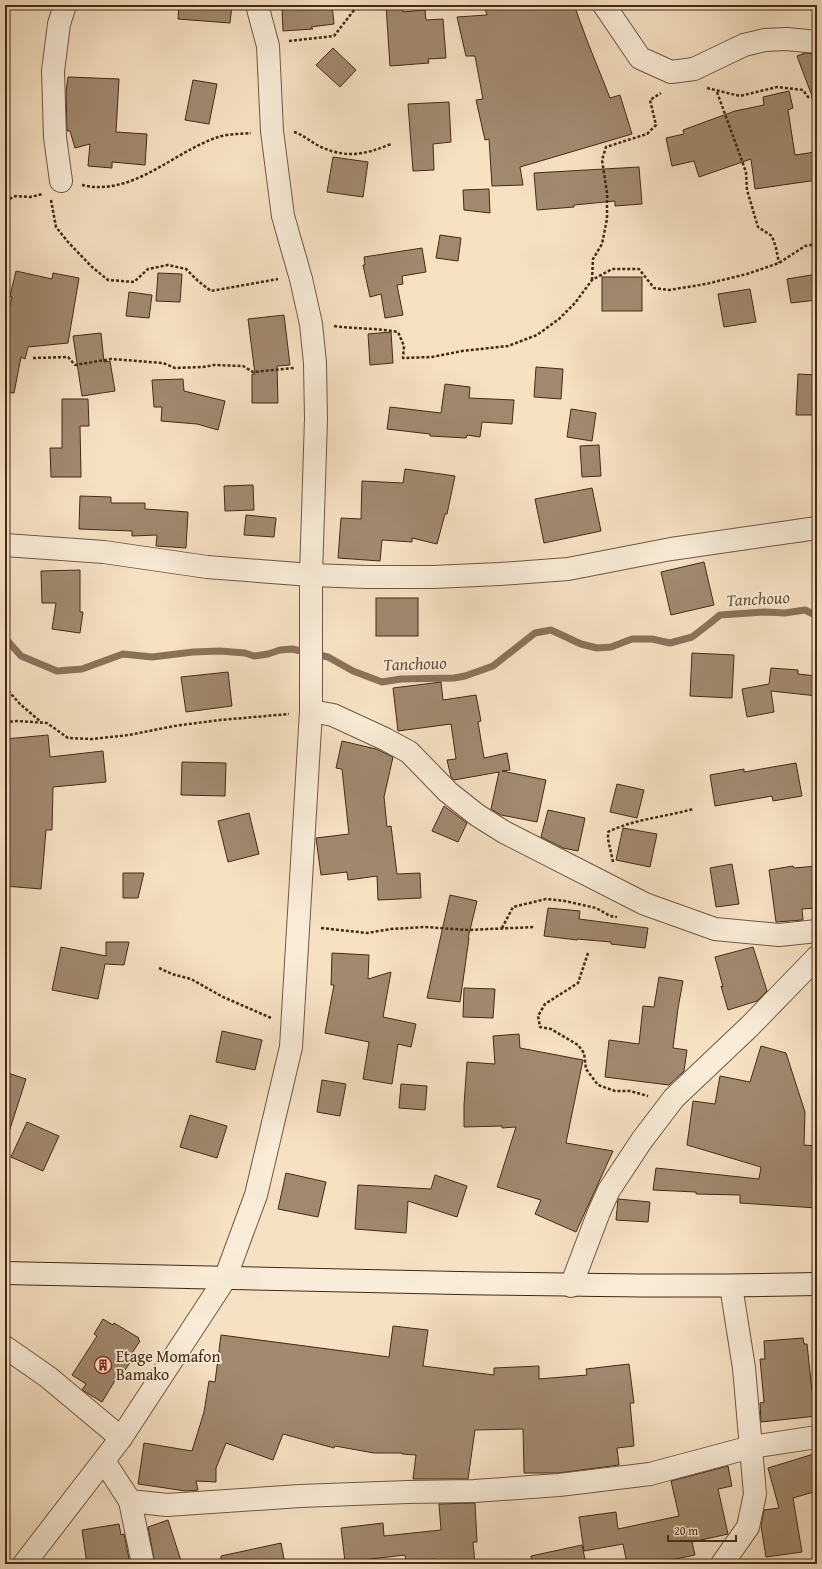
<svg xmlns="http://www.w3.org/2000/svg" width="822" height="1569" font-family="'Gentium Book Plus',serif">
  <rect width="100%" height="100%" fill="#f6e1c3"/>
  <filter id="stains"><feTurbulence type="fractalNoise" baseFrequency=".005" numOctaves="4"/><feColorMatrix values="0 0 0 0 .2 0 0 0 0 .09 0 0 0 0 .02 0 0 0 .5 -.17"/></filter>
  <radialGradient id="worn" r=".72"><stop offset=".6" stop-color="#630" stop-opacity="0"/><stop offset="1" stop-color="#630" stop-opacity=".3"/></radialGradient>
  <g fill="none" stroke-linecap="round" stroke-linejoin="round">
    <path stroke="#8b725a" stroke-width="7" d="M5 638 21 656 57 671 82 669 123 654 152 657 193 652 220 651 245 653 254 656 268 654 280 650 292 649 328 657 353 671 382 682 401 679 454 678 465 676 493 666 535 633 551 630 581 644 597 648 611 647 632 639H652L670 643 692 637 709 624 720 615 765 612 785 613 805 610 817 616"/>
  </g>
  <g fill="#a1896f" stroke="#452914">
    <path d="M179 5H232L230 23 178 19Z"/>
    <path d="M332 5 334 24 311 27 313 29 283 31 282 7Z"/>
    <path d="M386 5H403V12L425 10 426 20 443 19 446 58 428 59 429 63 390 66Z"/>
    <path d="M484 5H574L588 43 610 98 620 95 632 134 520 167 523 185 492 186 489 139 485 140 476 100 483 99 475 56H466L457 17 487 15Z"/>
    <path d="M333 48 356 70 340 87 316 65Z"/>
    <path d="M805 53 817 54V104H815L797 56Z"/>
    <path d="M68 77 119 79 116 132 147 134 145 165 112 162V168L88 166 90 144 75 148 70 131H67L66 92Z"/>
    <path d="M193 80 217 84 209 124 185 120Z"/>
    <path d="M789 91 793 108 788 110 795 155 815 152 817 164V180L755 189 751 159 699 177 694 161 672 166 666 138 684 134 683 130 735 111 764 105 763 97Z"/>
    <path d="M449 102 451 142 433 144 434 170 413 171 408 104Z"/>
    <path d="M333 157 368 162 363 197 327 192Z"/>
    <path d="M639 167 642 204 615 206V201L574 205V207L537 210 534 173Z"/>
    <path d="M489 189 490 213 464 210 463 190Z"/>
    <path d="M440 235 461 238 458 261 436 258Z"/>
    <path d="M422 248 426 272 402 276 403 284 397 285 403 315 385 318 381 294 370 297 363 265H365L364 257Z"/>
    <path d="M16 271 52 279 53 273 79 278 68 343 28 347 25 359 21 357 14 393 5 392V328L12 297 10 296Z"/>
    <path d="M158 273 182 274 180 302 156 301Z"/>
    <path d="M817 274V300L791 303 787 279Z"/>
    <rect x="602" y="277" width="40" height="34"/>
    <path d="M750 289 756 322 724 327 718 294Z"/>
    <path d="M129 292 152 295 149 318 126 316Z"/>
    <path d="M284 315 290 365 277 366 278 403H252V374H255L248 319Z"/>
    <path d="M391 332 393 363 370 365 368 334Z"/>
    <path d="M101 333 104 362 110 361 115 391 82 396 73 336Z"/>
    <path d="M536 367 563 369 561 399 534 397Z"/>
    <path d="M798 374 817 375V415H796Z"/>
    <path d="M183 379 184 391 225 401 218 430 197 424 161 421 162 407H154L152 380Z"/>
    <path d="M445 384 470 387 469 398 514 400 512 424 482 422 480 437 467 435 466 438 430 436V434L387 429 390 407 441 413Z"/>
    <path d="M62 399H88L89 426H80L81 477H51L50 448H62Z"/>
    <path d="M571 409 596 413 592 441 567 437Z"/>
    <path d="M599 445 601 476 582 477 580 446Z"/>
    <path d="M405 469 455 476 447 514H445L437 544 412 538V542L382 540 380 561 338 558 341 518 361 519 362 481 403 483Z"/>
    <path d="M253 485 254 510 225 511 224 486Z"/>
    <path d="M592 488 601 531 544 543 535 499Z"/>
    <path d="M80 496 111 497V503H145V509L188 512 186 548 156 546 157 535 132 536V531L79 529Z"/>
    <path d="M246 515 276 518 274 537 244 535Z"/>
    <path d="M704 562 714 605 671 615 661 572Z"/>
    <path d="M80 570V612H83L80 633 52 629 56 603H42L41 571Z"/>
    <rect x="376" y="598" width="42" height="38"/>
    <path d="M692 653 734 655 732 698 690 696Z"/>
    <path d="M771 668 798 670V674L817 676V696L771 691 774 712 747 717 742 689 769 684Z"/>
    <path d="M228 672 232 706 186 712 181 677Z"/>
    <path d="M441 682 443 700 476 695 481 721 478 722 484 758 507 753 510 770 502 771 546 780 537 822 501 815 491 809 499 772 454 780 451 777 447 760 456 759 451 724 398 731 393 688Z"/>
    <path d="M48 735 50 757 103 751 106 782 53 787 52 830H46L41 889 5 886 7 783H5V739Z"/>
    <path d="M342 741 376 749 393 757 384 797 387 827 391 826 397 874 420 873 421 898 378 900 377 876 348 880 347 872 321 875 316 838 349 834 342 769 336 768Z"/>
    <path d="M182 762 226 763 225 796 181 795Z"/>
    <path d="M796 763 802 796 773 801 772 796 715 806 710 775 744 769V772Z"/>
    <path d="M617 784 644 790 637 818 610 812Z"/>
    <path d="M444 806 467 823 458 842 432 831Z"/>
    <path d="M548 810 585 818 578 851 563 848 541 837Z"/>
    <path d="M249 813 259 854 228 862 218 821Z"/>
    <path d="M623 828 657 834 650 867 616 860Z"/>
    <path d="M732 864 739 904 716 907 710 868Z"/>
    <path d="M793 866 794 868 817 866V908L802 909 803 920 776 922 769 870Z"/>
    <path d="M123 873H144L138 898H123Z"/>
    <path d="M450 895 477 901 468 938H469L460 1002 427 998Z"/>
    <path d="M548 908 580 911 579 919 648 928 645 948 611 944V942L577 939V940L544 936Z"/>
    <path d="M106 942H129L124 965 105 964 98 999 52 990 61 947 106 956Z"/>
    <path d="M753 947 767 991 757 1001 728 1010 721 986 723 987 715 957Z"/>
    <path d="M332 953 369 955 368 979 391 972 383 1017 416 1024 411 1047 398 1044 392 1084 363 1079 369 1042 325 1033 334 985H331Z"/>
    <path d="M659 977 683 981 678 1008 673 1048 687 1050 684 1071 669 1085 605 1077 609 1040 639 1044 643 1006 654 1007Z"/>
    <path d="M464 988 495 989 493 1018 463 1017Z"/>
    <path d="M222 1031 262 1040 255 1070 216 1062Z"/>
    <path d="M519 1034 520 1048 583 1060 566 1143 613 1151 576 1232 535 1214 541 1200 497 1187 516 1127 502 1128V1126L464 1127V1105L467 1062 495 1064 493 1036Z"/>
    <path d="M761 1046 786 1053 805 1112 804 1145 817 1146V1208L740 1203V1195L696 1194V1192L653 1190 656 1168 759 1179 761 1167 687 1145 693 1101 715 1104 720 1076 750 1082Z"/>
    <path d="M5 1072 26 1079 9 1132H5Z"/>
    <path d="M322 1080 346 1084 340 1116 317 1112Z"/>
    <path d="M401 1084 427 1086 425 1110 399 1108Z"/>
    <path d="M190 1115 227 1126 217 1158 180 1147Z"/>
    <path d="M27 1122 59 1136 43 1171 11 1157Z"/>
    <path d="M286 1173 326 1182 318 1217 278 1209Z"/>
    <path d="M435 1175 467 1186 457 1217 408 1201 406 1233 355 1229 358 1185 431 1189Z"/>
    <path d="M618 1199 650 1202 648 1222 616 1220Z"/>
    <path d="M103 1319 113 1325 114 1323 139 1338 138 1339 140 1341 130 1356 133 1358 121 1376 119 1374 102 1402 82 1390 86 1384 72 1375 97 1336 94 1334Z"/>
    <path d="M393 1326 428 1330 423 1366 494 1375V1368L539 1366V1379L587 1375 586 1369 629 1364 634 1403H630L634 1446 617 1448 619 1465 558 1473H524L523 1429 475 1430 468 1479H413L416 1455 402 1454V1453H374L335 1446 334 1448 283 1434 273 1460 226 1443 216 1468V1482L196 1481 198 1490 186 1491 138 1484 144 1443 192 1451 204 1412 209 1381 215 1382 221 1335 389 1357Z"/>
    <path d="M803 1338 804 1344H807L812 1392 817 1391V1416L761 1422 760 1403 764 1402 760 1359H765L764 1341Z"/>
    <path d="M817 1453V1491L793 1498 802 1552 766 1557 761 1526 764 1510 779 1508 768 1468Z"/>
    <path d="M728 1466 732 1486 718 1489 728 1534 692 1542 695 1555 652 1564H627L623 1544 584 1551 579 1517 616 1512 618 1529 679 1516 671 1481Z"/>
    <path d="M475 1503 477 1542H473L475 1564H437L436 1559 406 1561 405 1555 345 1562 341 1528 383 1523 384 1536 441 1530 439 1504Z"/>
    <path d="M168 1520 182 1564H155L148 1527Z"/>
    <path d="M119 1524 121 1535 124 1534 130 1564H87L82 1530Z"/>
    <path d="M281 1543 285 1564H221V1556Z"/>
    <path d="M582 1545 586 1564H532L531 1556Z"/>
  </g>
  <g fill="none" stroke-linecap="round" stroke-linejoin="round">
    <g stroke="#715740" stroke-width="24">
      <g id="minor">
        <path d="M604 5 640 58 671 72 694 69 744 45 765 40 787 39 817 42"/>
        <path d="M61 181 55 137 53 71 59 24 65 5"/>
        <path d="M5 545 104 552 207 567 311 575 367 577H433L500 574 568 569 671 549 817 528"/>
        <path d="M311 711 333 715 385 739 409 752 448 792 477 815 504 832 645 904 715 929 779 935 817 931"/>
        <path d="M571 1286 599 1212 609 1190 642 1140 674 1098 750 1026 817 957"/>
        <path d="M5 1347 48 1377 121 1438"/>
        <path d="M104 1461 130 1501 167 1505 300 1496 408 1492 474 1491 559 1485 650 1474 751 1447 817 1437"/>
        <path d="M130 1501 143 1564"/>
        <path d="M722 1564 748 1527 755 1494 744 1368 731 1286"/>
      </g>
    </g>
    <g stroke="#715740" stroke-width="24">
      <path id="tertiary" d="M24 1564 121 1438 225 1279 256 1195 291 1047 311 711V575L316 419 315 363 311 324 301 279 283 216 272 131 268 46 257 5"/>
    </g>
    <g stroke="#452914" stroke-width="24">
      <path id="secondary" d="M5 1273C156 1277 307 1281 458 1283 578 1285 697 1287 817 1284"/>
    </g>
    <g stroke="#452914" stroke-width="2.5" stroke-dasharray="3 2" stroke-linecap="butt">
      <path d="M289 41 334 36 358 5"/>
      <path d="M707 88 740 96 777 87 803 90 808 97H817"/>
      <path d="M717 92 746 172 747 190 758 227 772 236 776 248 779 263"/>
      <path d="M294 132C304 135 312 143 321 147 348 159 366 154 391 144"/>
      <path d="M82 185C133 197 173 152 218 137 227 134 241 134 251 133"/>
      <path d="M51 200 56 227 68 242 92 267 108 280 134 282 148 269 168 265 186 269 198 281 211 291 278 279"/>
      <path d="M5 201 16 196 30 197 43 194"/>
      <path d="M592 280 593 259 602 244 607 219V193L602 160 606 147 647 134 656 125 650 100 661 93"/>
      <path d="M334 326C356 329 377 328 398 332L404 346 403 358 432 357 462 351 508 346 537 335 559 319 575 303 592 280 612 269H639L654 288 669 290 706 284 747 274 779 263 805 246 817 244"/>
      <path d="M33 358 68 357 75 365 111 359 163 363 175 368 203 367 214 365 243 366 253 372 294 368"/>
      <path d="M5 687 20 704 41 722"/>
      <path d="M5 722 18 721 47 723 68 738 92 739 129 735 174 726 220 720 289 714"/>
      <path d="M613 862 608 839V832C634 819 665 817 693 809"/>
      <path d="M321 928 367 933 391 929 425 927 468 930 535 927"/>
      <path d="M502 928 513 907 546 899 565 901 596 908 610 916 617 917"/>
      <path d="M588 953 578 983 545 1004 538 1016 540 1027 551 1029 578 1045 584 1053 586 1069 598 1085 615 1091H630L648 1096"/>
      <path d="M159 968 172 974 191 979 223 997 271 1018"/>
    </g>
    <use href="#minor" stroke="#f9ecd8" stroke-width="22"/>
    <use href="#tertiary" stroke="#f9ecd8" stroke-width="22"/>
    <use href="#secondary" stroke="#f9ecd8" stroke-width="22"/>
  </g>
  <defs>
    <g id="building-ring" transform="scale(0.9)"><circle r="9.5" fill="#f9ecd8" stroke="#8f2418" stroke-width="1.5"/><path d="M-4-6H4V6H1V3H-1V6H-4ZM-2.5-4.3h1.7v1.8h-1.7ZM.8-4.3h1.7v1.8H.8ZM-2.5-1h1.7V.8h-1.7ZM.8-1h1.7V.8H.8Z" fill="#8f2418"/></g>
  </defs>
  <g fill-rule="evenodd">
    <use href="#building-ring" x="103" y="1365"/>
  </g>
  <g text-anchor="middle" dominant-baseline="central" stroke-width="4" stroke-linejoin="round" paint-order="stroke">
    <g font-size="16" fill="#452914" stroke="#f9ecd8" text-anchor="start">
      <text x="116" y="1356">Etage Momafon<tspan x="116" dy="18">Bamako</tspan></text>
    </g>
    <g font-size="17" font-style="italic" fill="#684d37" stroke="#f9ecd8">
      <text transform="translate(758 598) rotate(-3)">Tanchouo</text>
      <text transform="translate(415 663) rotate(-2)">Tanchouo</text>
    </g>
  </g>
  <rect width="822" height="1569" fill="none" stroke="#f6e1c3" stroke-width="20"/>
  <rect x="6" y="6" width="810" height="1557" fill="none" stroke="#452914" stroke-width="2"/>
  <rect x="10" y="10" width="802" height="1549" fill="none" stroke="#452914"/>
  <path d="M668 1535v6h68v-6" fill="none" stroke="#452914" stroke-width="2"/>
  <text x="674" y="1535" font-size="12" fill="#452914" stroke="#f9ecd8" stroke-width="3" paint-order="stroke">20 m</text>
  <rect width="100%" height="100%" filter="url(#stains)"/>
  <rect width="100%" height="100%" fill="url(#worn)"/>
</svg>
